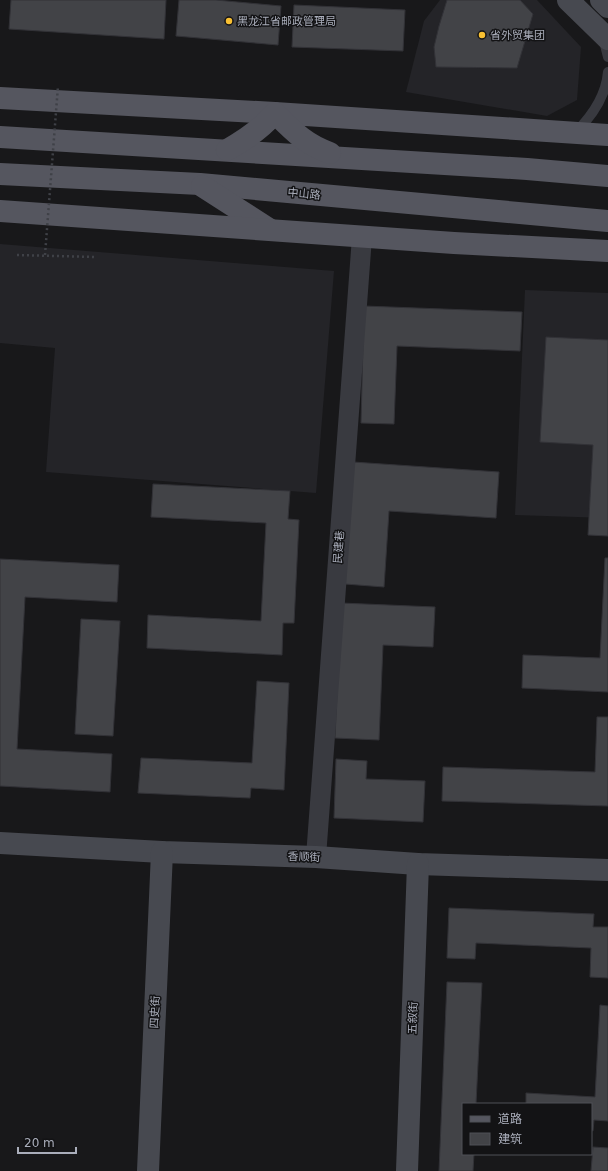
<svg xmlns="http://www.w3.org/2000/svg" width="608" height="1171" font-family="'DejaVu Sans','Noto Sans SC',sans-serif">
  <rect width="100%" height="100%" fill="#18181a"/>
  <g fill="#242428">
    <path d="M440 0H537L581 47 577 100 547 116 406 92 424 21Z"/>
    <path d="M0 244 334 271 316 493 46 472 55 348 0 343Z"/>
    <path d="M525 290 608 293V518L515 515Z"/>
  </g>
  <g fill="#424347" stroke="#323237">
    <path d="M11 0H166L164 39 9 29Z"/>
    <path d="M179 0H216L281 6 278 45 176 36Z"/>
    <path d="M447 0H520L533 14 517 68 436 67 434 47 439 26Z"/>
    <path d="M294 5 405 10 403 51 292 47Z"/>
    <path d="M364 306 522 312 520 351 397 346 394 424 361 423Z"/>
    <path d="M546 337 608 340V536L588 535 593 445 540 442Z"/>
    <path d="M353 462 499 472 496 518 389 511 384 587 345 584Z"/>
    <path d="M153 484 290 491 288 519 299 520 294 623H283L282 655 147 648 148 615 261 621 266 523 151 517Z"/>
    <path d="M605 558H608V692L522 688 523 655 600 658Z"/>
    <path d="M0 559 119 565 117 602 25 597 17 749 112 754 110 792 0 786Z"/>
    <path d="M341 603 435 607 433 647 383 645 379 740 335 738Z"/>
    <path d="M81 619 120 621 113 736 75 734Z"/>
    <path d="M257 681 289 683 284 790 251 788 250 798 138 793 141 758 252 763Z"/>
    <path d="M597 717H608V806L442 801 443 767 595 772Z"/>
    <path d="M336 759 367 761 366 779 425 781 423 822 334 818Z"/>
    <path d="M449 908 594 914 593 927H608V978L590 977 591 948 476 943 475 959 447 958Z"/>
    <path d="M447 982 482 983 476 1104H463V1154H474L473 1171H439Z"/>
    <path d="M600 1005 608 1006V1121L594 1120 593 1131 591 1130V1104H526V1093L595 1097Z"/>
    <path d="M593 1147 608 1148V1171H591Z"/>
  </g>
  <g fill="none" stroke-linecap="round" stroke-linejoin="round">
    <path stroke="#3f4147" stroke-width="2.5" stroke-dasharray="2 3" stroke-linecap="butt" d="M17 255 96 257"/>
    <g stroke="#393a40" stroke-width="10">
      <path d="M601 38 605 45 608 57"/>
      <path d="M576 132C593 115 606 96 608 72"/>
    </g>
    <path stroke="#393a40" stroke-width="20" d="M316 857 362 237"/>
    <g stroke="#474950" stroke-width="22">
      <path d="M568 0 608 39"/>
      <path d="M601 0 608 7"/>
      <path d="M0 843 162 852 316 857 418 864 608 870"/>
      <path d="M148 1171 162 852"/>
      <path d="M407 1171 418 864"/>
    </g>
    <g stroke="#55565f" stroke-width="22">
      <path d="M0 98 275 113 608 135"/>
      <path d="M0 137 527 169 608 176"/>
      <path d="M227 150C245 140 261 129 275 113 293 131 305 144 330 153"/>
      <path d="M0 174 200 184 608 221"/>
      <path d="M202 186 269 229"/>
      <path d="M0 211 454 243 608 251"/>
    </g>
    <path stroke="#3f4147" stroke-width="2.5" stroke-dasharray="2 3" stroke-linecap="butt" d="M45 255 58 86"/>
  </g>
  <g fill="#f9c032" stroke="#131315" stroke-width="1.5">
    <circle cx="229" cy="21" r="4"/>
    <circle cx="482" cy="35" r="4"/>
  </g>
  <g text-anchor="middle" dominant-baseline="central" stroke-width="3" stroke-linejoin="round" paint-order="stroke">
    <g font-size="11" fill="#aaaebb" stroke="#131315" text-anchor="start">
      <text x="237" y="21">黑龙江省邮政管理局</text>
      <text x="490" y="35">省外贸集团</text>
    </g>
    <g font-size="11" fill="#aaaebb" stroke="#131315">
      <text transform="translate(304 194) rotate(5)">中山路</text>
      <text transform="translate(339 547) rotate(-86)">民建巷</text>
      <text transform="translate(304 857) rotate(2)">香顺街</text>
      <text transform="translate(155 1012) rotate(-87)">四史街</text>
      <text transform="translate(413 1018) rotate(-88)">五叙街</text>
    </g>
  </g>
  <rect x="462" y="1103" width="130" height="52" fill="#131315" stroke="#4f5157"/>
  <rect x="470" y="1116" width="20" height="6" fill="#55565f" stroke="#4f5157"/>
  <text x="498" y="1123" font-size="12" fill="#aaaebb">道路</text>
  <rect x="470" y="1133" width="20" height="12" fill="#424347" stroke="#4f5157"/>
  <text x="498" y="1143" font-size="12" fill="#aaaebb">建筑</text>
  <path d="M18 1147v6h58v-6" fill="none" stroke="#aaaebb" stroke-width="2"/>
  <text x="24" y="1147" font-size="12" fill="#aaaebb" stroke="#131315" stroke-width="3" paint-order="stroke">20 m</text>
</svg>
